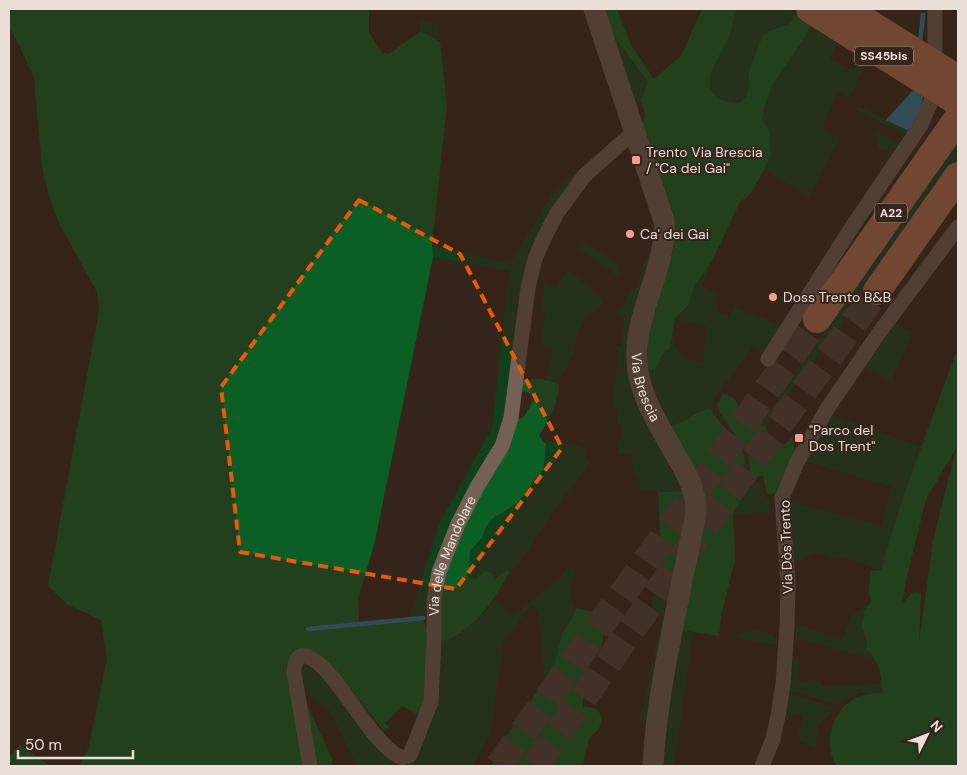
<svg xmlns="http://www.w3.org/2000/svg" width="967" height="775" font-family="'DM Sans',sans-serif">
  <rect width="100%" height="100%" fill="#36251a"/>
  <g fill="#11401c" fill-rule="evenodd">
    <path d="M737 9H788L797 15 789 24 769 31 762 37 748 74 750 84 746 97 739 103C734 102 725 102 720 99 697 86 719 58 726 43 731 32 734 20 737 9Z"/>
    <path d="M420 19 438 24 440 42 421 31Z"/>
    <path d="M811 23 838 39 830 59 854 70 861 55 868 59 850 98 837 92 822 129 840 138 809 196 763 170 771 156 762 120 764 107 773 84 807 34Z"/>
    <path d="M612 33 648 82 641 101 634 103Z"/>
    <path d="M858 106 909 131 906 135 856 110Z"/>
    <path d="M875 132 902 144 887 150 879 149Z"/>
    <path d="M958 135V161L903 239 765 426 761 424Z"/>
    <path d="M584 166 543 231 507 417 428 601 423 618 409 619 440 522 492 428 509 271 433 257 432 246 510 263 552 194Z"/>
    <path d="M659 241 633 328 686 491H641L637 488 642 483 630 471 634 470 630 453 618 454 617 440H622L621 425H617V409L612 408 619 350 611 348 621 347 624 319 618 313 633 289 637 286 647 256Z"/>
    <path d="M585 242 617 264 619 269 618 276 580 250Z"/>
    <path d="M711 263 702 286 718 293 715 300 718 313 729 316 735 307 784 327 766 356 753 346 714 399 712 409 714 416 710 409C696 410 685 423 672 426L662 411 648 368 660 310 681 314 689 304 695 285ZM675 319 706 326 703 362 685 359 672 341Z"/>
    <path d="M568 270 604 300C598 313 589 313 583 322 576 332 576 346 572 356 568 367 560 374 559 385L546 380 553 349 541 345 546 313 540 311 544 292 543 281 556 288Z"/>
    <path d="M895 323 913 331 892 381 864 367Z"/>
    <path d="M832 415 922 447 901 503 881 570 877 660 795 638 796 624 842 640 851 617 871 602 869 593 870 571 879 570 841 556 839 560C830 557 819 550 810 555 802 560 804 561 794 562L791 539 789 501 881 526 892 487 805 461Z"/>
    <path d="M550 441 582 446 587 452 586 458 590 463 556 508 516 567 494 580H467L470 551 482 538 486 527 492 519 516 504 527 492 532 482 540 475 544 466 546 444Z"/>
    <path d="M759 481 761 484 763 494 769 500V512L733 514 747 487 745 483 751 485Z"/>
    <path d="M567 567 574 569C572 580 567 600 576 608L571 621 563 632 556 659 545 680 538 611 533 606 527 610 503 645 490 736 472 766H407L417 753 437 701 440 685V639L457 637 484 613 494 600 513 616 561 577Z"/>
    <path d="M657 579 670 582 663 613 667 623 648 766H642L646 721 640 720 663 614 650 609Z"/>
    <path d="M681 630 693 632 674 766H661L664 730Z"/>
    <path d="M752 631H760L772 634 778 645 732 638Z"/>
    <path d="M798 656 799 681 821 680V686L881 684 883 693H859L838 705 788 690 791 658Z"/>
    <path d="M306 666H311L324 676 368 737 395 766H357L328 708 310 697 304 688 302 671Z"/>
    <path d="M788 693 835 708 819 725 816 744 817 748 800 741V738L798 737 803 717 787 712Z"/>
  </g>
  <g fill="#0b5f25" fill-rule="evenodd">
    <path d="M9 9H369V32L382 53 389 54 421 31 440 42 447 105 432 246 433 257 375 541 358 600 359 624 423 618 428 633 423 717 402 706 385 723 389 727 384 731C366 709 329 656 304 648L296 652 305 766H79L88 750 107 659 101 620 68 605 48 586 99 310 97 292 61 227 52 206 42 168 34 78 18 43 9 27Z"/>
    <path d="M604 9H617L631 45 654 79 681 56 702 9H737C734 20 731 32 726 43 719 58 697 86 720 99 725 102 733 102 739 103L746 97 750 84 748 74 762 37 769 31 789 24 797 15 811 23 807 34 773 84 764 107 762 120 769 130 771 156 752 192 745 199 741 200 711 263 695 285 689 304 675 319 670 348 663 354 655 369 652 370 648 368V336L657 299 673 251 675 231 642 127 645 115 641 101 648 82 612 33Z"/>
    <path d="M958 352V766H837C822 746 832 713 852 700 862 694 872 693 883 693 880 676 881 661 867 650L866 637 862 627 864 615 863 612 871 602 869 593 870 571 881 570 901 503 955 355ZM956 449 933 541 919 642 921 594 918 592 912 593 902 604 906 580 926 499Z"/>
    <path d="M531 379C542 379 550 380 559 385 557 409 550 416 539 436L546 444 544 466 540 475 532 482 527 492 516 504 492 519 486 527 482 538 470 551 468 580 477 578 485 571 492 573 494 579 507 571H510C494 600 477 628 445 641L440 639 441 606 448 564 462 525 516 420 524 417 536 396 519 389 520 383Z"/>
    <path d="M723 394C745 398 733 412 746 422 753 427 758 422 765 426 770 435 770 444 783 445L794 437 795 449 779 484 777 495 767 494 763 475 750 480 749 479 750 465 748 453 719 412 717 404Z"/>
    <path d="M710 409C718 421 739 442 743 453 747 465 741 477 747 487L733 514 735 559 721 617 719 636 681 630 695 558 671 426C685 423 696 410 710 409Z"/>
    <path d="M686 491 685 523 670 582 657 579 661 551 658 492Z"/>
    <path d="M576 608 595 613 604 629 602 646 586 671 583 684V706L598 710 602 718 599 729 589 738 583 766H491L504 740 545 680 556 659 563 631 571 621Z"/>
    <path d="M306 702 332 759V766H316Z"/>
    <path d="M20 745 50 766H9V757Z"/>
  </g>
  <path fill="#2c7da1" d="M915 88 924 93 920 110 909 131 886 120Z"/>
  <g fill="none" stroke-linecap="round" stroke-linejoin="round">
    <g stroke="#2c7da1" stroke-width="4.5">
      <path d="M920 41 923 15"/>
      <path d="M308 629 423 618"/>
    </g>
    <g stroke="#514136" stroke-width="28" stroke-dasharray="28 14" stroke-linecap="butt">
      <path d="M499 766 680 514 817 319"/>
      <path d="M535 766 706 524 877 291"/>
    </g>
    <g stroke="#746153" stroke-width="15">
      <path d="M768 359 850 230 921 125 931 101 935 82V9"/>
      <path id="s1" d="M310 766 294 673C295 641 318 661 329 674 348 694 376 746 400 757 404 758 407 757 410 755L431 702 434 640V600L439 572 458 524 477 487 502 446 511 418 528 288 535 259 545 236 557 213 585 175 635 131"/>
      <path d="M762 766 773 739 778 716 783 684 787 627 788 582 782 498 797 462 827 409 881 330 958 227"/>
    </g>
    <path stroke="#746153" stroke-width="21" id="s2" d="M594 9 664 221C667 269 634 312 637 361 638 393 659 425 674 452 684 469 695 487 696 508 696 518 693 528 691 538 688 554 684 570 681 586 669 646 656 706 653 766"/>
    <g stroke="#b97154" stroke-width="28">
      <path d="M810 9 958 102"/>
      <path d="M846 9 958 79"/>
      <path d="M877 291 958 176"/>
      <path d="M817 319 958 118"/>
    </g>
  </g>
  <path d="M0 0H967V775H0ZM359 200 460 254 562 448 456 589 240 552 221 387Z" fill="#36251a" fill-opacity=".55" fill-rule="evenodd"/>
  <path fill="none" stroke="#e8590c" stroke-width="4" stroke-dasharray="10 6" stroke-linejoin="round" d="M359 200 460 254 562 448 456 589 240 552 221 387Z"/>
  <g fill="#f59c93" stroke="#36251a" stroke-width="2">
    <rect x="631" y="155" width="10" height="10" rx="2.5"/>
    <circle cx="630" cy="234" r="5"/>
    <circle cx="773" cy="297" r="5"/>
    <rect x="794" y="433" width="10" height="10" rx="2.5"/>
  </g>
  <g text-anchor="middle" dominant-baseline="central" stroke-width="4" stroke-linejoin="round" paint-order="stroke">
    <g fill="#36251a" stroke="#b4a69e" stroke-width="1">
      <rect x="855" y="46.5" width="58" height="19" rx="4"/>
      <rect x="875" y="203.5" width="32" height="19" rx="4"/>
    </g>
    <g font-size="12" font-weight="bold" fill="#eaded7">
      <text x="884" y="56">SS45bis</text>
      <text x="891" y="213">A22</text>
    </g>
    <g font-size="14" fill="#eaded7" stroke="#36251a" text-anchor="start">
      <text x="646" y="152">Trento Via Brescia<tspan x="646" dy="16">/ "Ca dei Gai"</tspan></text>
      <text x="640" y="234">Ca' dei Gai</text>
      <text x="783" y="297">Doss Trento B&amp;B</text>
      <text x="809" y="430">"Parco del<tspan x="809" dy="16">Dos Trent"</tspan></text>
    </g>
    <g font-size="14" fill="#eaded7" stroke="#36251a">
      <text stroke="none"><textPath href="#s2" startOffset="394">Via Brescia</textPath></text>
      <text transform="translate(786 547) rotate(-92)">Via Dòs Trento</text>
      <text stroke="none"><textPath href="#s1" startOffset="475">Via delle Mandolare</textPath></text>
    </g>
  </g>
  <rect width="967" height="775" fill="none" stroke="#eaded7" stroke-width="20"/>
  <g transform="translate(927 735) rotate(48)" stroke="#36251a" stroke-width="4" paint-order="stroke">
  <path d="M0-4L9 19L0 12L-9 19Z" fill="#eaded7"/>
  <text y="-8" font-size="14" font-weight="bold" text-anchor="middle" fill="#eaded7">N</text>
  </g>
  <path d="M18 750v8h115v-8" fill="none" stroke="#eaded7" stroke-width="2.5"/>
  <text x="25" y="750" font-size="15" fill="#eaded7" stroke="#36251a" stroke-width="4" paint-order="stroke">50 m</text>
</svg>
